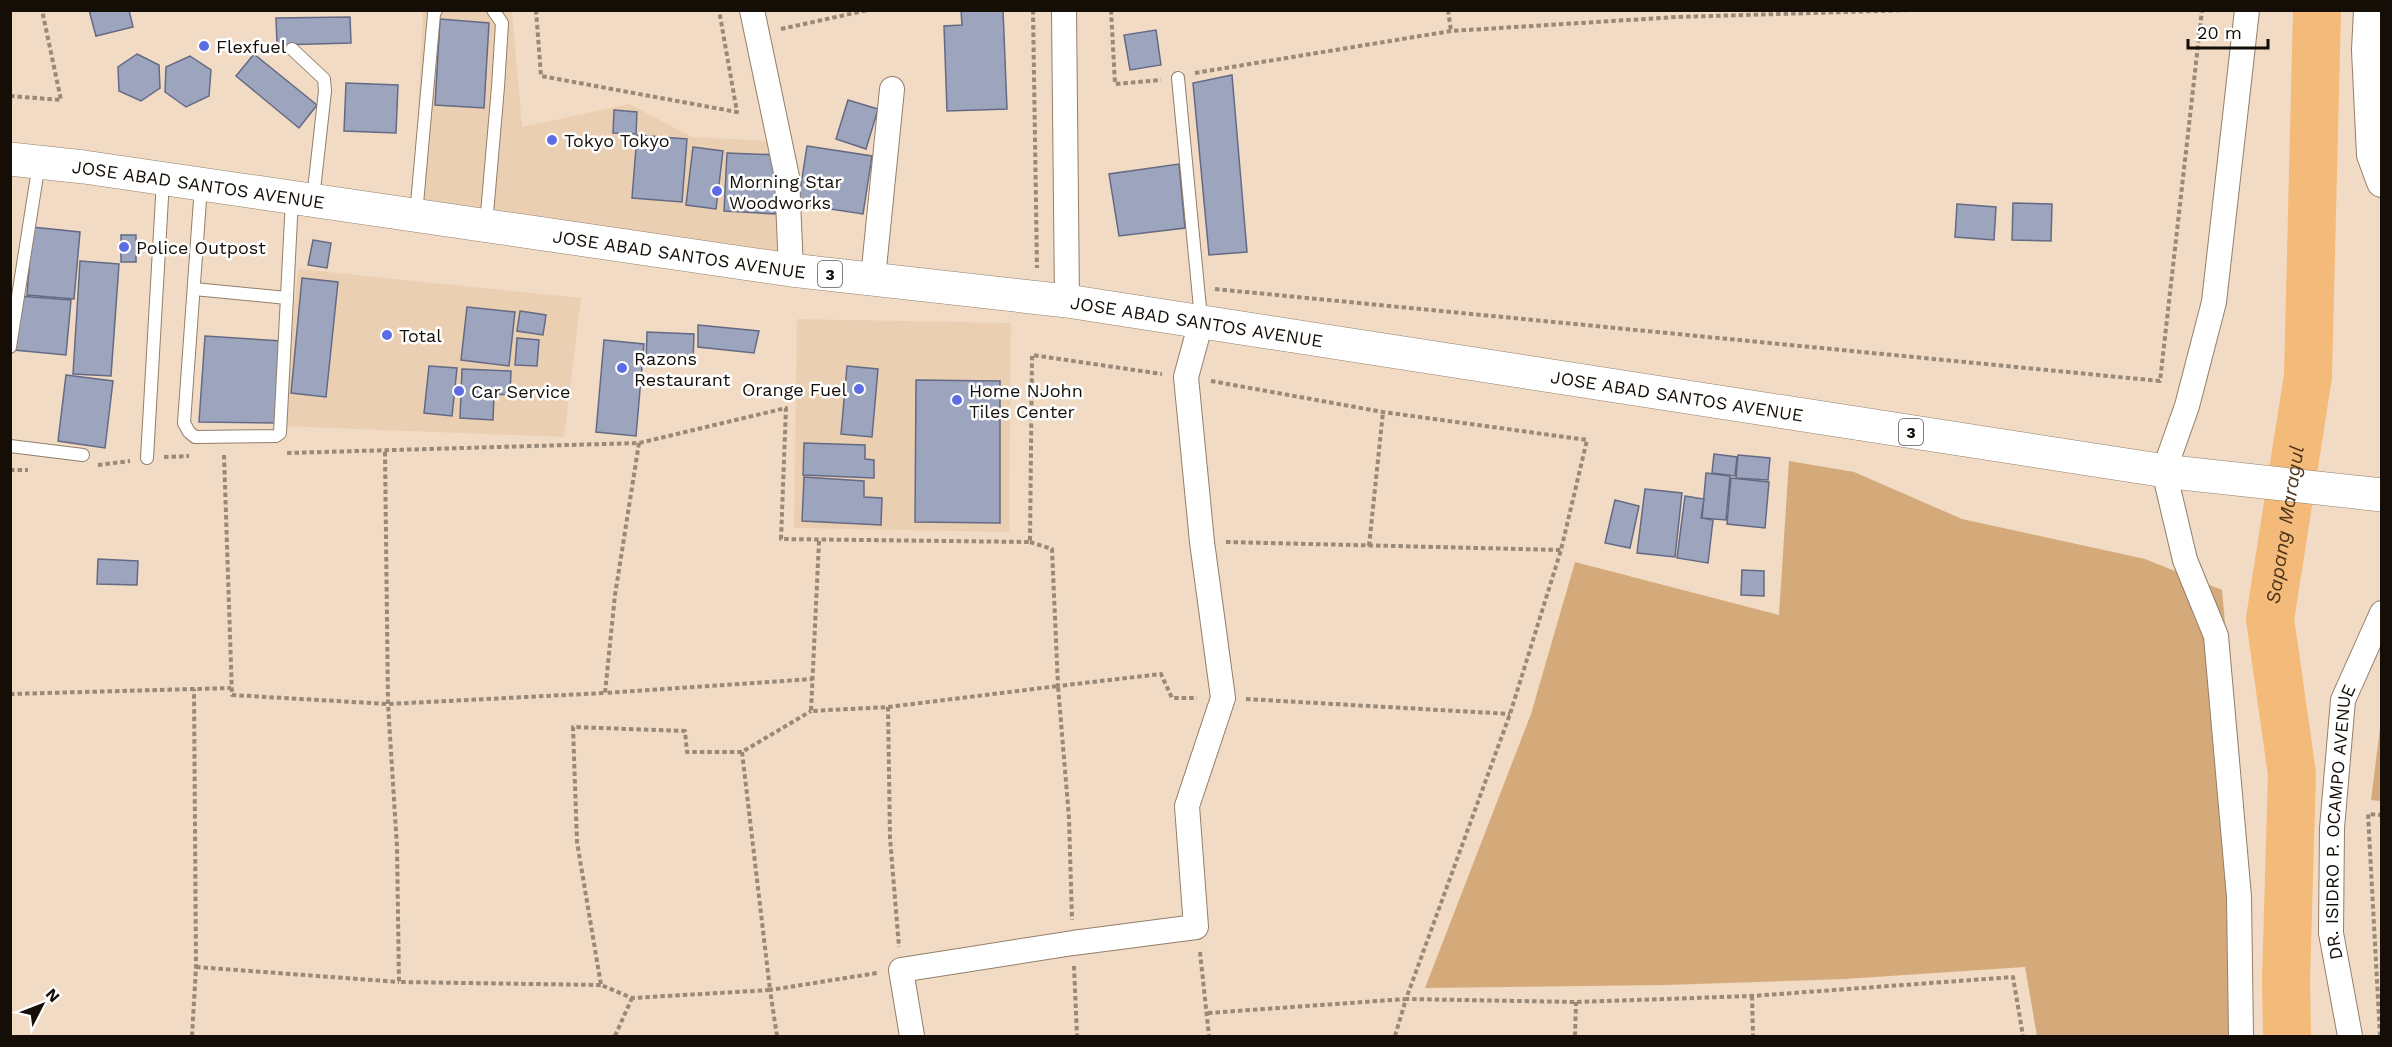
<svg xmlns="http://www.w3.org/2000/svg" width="2392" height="1047" font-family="'Work Sans',sans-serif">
  <rect width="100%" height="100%" fill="#f1dbc4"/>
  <g fill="#ebcfb2">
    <path d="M423 11H512L522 127 629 104 692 137 770 141 784 252 414 200Z"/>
    <path d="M298 269 581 298 564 437 282 426Z"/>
    <path d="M797 319 1011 323 1009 532 794 528Z"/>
  </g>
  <g fill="#d4aa7b">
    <path d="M1789 461 1854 472 1962 519 2145 559 2222 590 2232 701V1036H2037L2025 967 1845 979 1665 985 1425 988 1531 714 1575 562 1779 615Z"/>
    <path d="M2381 720V801L2371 800Z"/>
  </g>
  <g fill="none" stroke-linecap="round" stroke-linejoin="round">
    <path stroke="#f4ba79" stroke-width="48" id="s1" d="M2287 1036 2286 980 2292 774 2270 619 2308 376 2317 10"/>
  </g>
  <g fill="#9da4be" stroke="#646a83" stroke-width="1.5">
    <path d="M89 10H129L133 27 96 36Z"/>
    <path d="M961 10H1003L1007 109 947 111 944 26 962 25Z"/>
    <path d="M350 17 351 43 277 45 276 18Z"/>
    <path d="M440 19 489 23 484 108 435 105Z"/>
    <path d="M1156 30 1161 65 1130 70 1124 35Z"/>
    <path d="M137 54 159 65 160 88 141 101 119 91 118 67Z"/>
    <path d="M254 54 317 105 299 128 236 76Z"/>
    <path d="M190 56 211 70 209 96 186 107 165 92 166 67Z"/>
    <path d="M1232 75 1247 252 1209 255 1193 83Z"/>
    <path d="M346 83 398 85 396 133 344 131Z"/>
    <path d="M848 100 878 109 866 149 836 139Z"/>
    <path d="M614 110 637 112 636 134 613 133Z"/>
    <path d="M637 135 687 139 682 202 632 198Z"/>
    <path d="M807 146 872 156 863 214 798 204Z"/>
    <path d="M693 147 723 151 716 209 686 205Z"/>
    <path d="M727 153 778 155 775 214 724 211Z"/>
    <path d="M1179 164 1185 228 1119 236 1109 174Z"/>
    <path d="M2013 203 2052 204 2051 241 2012 240Z"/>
    <path d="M1957 204 1996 207 1994 240 1955 237Z"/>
    <path d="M32 227 80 232 74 299 27 295Z"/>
    <rect x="121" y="235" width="15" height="27"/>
    <path d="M313 240 331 243 327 268 308 265Z"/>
    <path d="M80 261 119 264 111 376 73 374Z"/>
    <path d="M302 278 338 282 326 397 291 393Z"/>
    <path d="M19 296 71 300 66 355 14 350Z"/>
    <path d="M467 307 515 312 509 366 461 360Z"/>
    <path d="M520 311 546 315 543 335 517 331Z"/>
    <path d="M698 325 759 331 754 353 698 347Z"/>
    <path d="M647 332 694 334 693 364 646 362Z"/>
    <path d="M205 336 282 341 279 423 199 422Z"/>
    <path d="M517 338 539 340 537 366 515 365Z"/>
    <path d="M604 340 644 344 636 436 596 432Z"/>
    <path d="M429 366 457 368 452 416 424 413Z"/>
    <path d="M847 366 878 369 872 437 841 434Z"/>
    <path d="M462 369 511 371 510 395 494 394 493 420 460 418Z"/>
    <path d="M66 375 113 381 105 448 58 441Z"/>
    <path d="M916 380 1000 381V523L915 522Z"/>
    <path d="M804 443 865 445V459L874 460V478L803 475Z"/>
    <path d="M1714 454 1737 457 1735 476 1712 473Z"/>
    <path d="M1738 455 1770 458 1768 480 1736 478Z"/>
    <path d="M1706 473 1730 476 1726 520 1702 518Z"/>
    <path d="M804 477 864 481V497L882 498 881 525 802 521Z"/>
    <path d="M1731 478 1769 482 1765 528 1727 524Z"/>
    <path d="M1645 489 1682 493 1675 557 1637 553Z"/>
    <path d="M1685 496 1704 499 1701 518 1713 520 1708 563 1677 558Z"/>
    <path d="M1615 500 1639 506 1630 548 1605 543Z"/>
    <path d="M98 559 138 561 137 585 97 584Z"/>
    <path d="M1742 570 1764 571V596L1741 595Z"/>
  </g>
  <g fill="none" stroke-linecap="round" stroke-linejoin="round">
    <g stroke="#937f6a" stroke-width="14">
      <g id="service">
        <path d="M292 49 324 79 325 91 313 199"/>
        <path d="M1178 78 1201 319"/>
        <path d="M201 186 184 423 189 432 195 437 276 436 280 433 292 199"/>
        <path d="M416 215 434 14 436 10"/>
        <path d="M486 225 498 87 502 23 493 10"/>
        <path d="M194 289 287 298"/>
        <path d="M10 347 39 163"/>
        <path d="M10 446 83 455"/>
        <path d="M147 458 163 180"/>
      </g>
    </g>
    <g stroke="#937f6a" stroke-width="26">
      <g id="minor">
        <path d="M752 10 787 177 791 270"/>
        <path d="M1064 10 1067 301"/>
        <path d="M873 278 892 89"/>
        <path d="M912 1036 901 970 1073 943 1196 927 1187 806 1223 698 1202 542 1186 377 1201 322"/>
        <path d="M2241 1036 2239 897 2216 636 2185 560 2164 471 2187 406 2214 302 2247 10"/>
        <path id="s2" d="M2350 1036 2331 933 2332 828 2343 700 2382 613"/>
      </g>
    </g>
    <g stroke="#937f6a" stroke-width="32">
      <path id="tertiary" d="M2369 10 2367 50 2372 155 2382 182"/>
    </g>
    <g stroke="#937f6a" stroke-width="34">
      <g id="trunk">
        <path id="s3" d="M10 159 84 167 791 270 1067 301 2172 472 2382 495"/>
      </g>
    </g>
    <g stroke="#998978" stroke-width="4" stroke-dasharray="4.5 3" stroke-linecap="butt">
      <path d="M536 10 541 76 737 112 719 10"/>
      <path d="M1033 10 1037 268"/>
      <path d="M1111 10 1115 84 1161 80"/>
      <path d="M1448 10 1451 31"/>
      <path d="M781 29 868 10"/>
      <path d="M1195 73 1451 31 1677 17 1912 10"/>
      <path d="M10 96 61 100 42 10"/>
      <path d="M1215 289 2160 381 2202 10"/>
      <path d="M1211 381 1383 412 1587 440 1561 550 1510 714 1406 999 1576 1002 1752 996 2013 977 2023 1036"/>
      <path d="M639 443 615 595 605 693 812 679"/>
      <path d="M385 452 388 704 397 847 399 982 601 985"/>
      <path d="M287 453 639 443 786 408 781 539 1030 542 1032 355 1162 374"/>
      <path d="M224 455 232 695 388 704 605 693"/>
      <path d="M164 457 189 456"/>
      <path d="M98 465 130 461"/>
      <path d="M10 470H28"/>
      <path d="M819 541 811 711 888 707 1058 686 1069 818 1072 920"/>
      <path d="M1030 542 1052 549 1058 686 1161 674 1172 698H1197"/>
      <path d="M1226 542 1561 550"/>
      <path d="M1369 546 1383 412"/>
      <path d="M10 694 231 688"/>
      <path d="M1246 699 1510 714"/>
      <path d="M888 707 890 838 899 947"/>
      <path d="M742 752 770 990 632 998 601 985 577 842 573 727 685 731 687 752H742L811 711"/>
      <path d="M1200 952 1209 1036"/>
      <path d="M1074 966 1077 1036"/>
      <path d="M196 967 399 982"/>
      <path d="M1752 996 1753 1036"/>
      <path d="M1208 1013 1406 999 1395 1036"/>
      <path d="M192 1036 196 967 194 689"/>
      <path d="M615 1036 632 998"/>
      <path d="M777 1036 770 990 877 973"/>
      <path d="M1575 1036 1576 1002"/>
      <path d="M2380 1036 2368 814 2382 815"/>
    </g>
    <use href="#service" stroke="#fff" stroke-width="12"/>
    <use href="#minor" stroke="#fff" stroke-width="24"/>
    <use href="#tertiary" stroke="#fff" stroke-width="30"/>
    <use href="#trunk" stroke="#fff" stroke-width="33"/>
  </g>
  <g fill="#5c6ce3" stroke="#fff" stroke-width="2">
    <circle cx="204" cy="46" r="6"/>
    <circle cx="552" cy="140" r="6"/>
    <circle cx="717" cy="191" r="6"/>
    <circle cx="124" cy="247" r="6"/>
    <circle cx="387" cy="335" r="6"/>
    <circle cx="622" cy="368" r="6"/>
    <circle cx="859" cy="389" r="6"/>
    <circle cx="459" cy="391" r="6"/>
    <circle cx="957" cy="400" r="6"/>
  </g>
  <g text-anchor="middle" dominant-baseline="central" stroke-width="5" stroke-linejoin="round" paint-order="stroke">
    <g fill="#fff" stroke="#5b5651" stroke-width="1.5">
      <rect x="818" y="261" width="24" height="26" rx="4.5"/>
      <rect x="1899" y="419" width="24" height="26" rx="4.5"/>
    </g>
    <g font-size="16" font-weight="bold" fill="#150e06">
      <text x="830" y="274">3</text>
      <text x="1911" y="432">3</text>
    </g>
    <g font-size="18" fill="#150e06" stroke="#fff" text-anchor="start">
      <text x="216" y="46">Flexfuel</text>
      <text x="564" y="140">Tokyo Tokyo</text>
      <text x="729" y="181">Morning Star<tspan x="729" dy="21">Woodworks</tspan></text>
      <text x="136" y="247">Police Outpost</text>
      <text x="399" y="335">Total</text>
      <text x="634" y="358">Razons<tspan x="634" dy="21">Restaurant</tspan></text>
      <text x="847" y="389" text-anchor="end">Orange Fuel</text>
      <text x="969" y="390">Home NJohn<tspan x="969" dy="21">Tiles Center</tspan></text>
      <text x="471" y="391">Car Service</text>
    </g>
    <g font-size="18" fill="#150e06" stroke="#fff">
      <text stroke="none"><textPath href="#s3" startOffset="190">JOSE ABAD SANTOS AVENUE</textPath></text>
      <text stroke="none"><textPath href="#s3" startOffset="676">JOSE ABAD SANTOS AVENUE</textPath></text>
      <text stroke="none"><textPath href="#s3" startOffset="1198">JOSE ABAD SANTOS AVENUE</textPath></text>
      <text stroke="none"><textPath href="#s3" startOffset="1684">JOSE ABAD SANTOS AVENUE</textPath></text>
      <text stroke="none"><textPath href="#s2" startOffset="216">DR. ISIDRO P. OCAMPO AVENUE</textPath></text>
    </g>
    <g font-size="20" font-style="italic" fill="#4d3519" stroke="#fff">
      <text stroke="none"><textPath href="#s1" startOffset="514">Sapang Maragul</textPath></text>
    </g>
  </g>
  <rect width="2392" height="1047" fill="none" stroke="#150e06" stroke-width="24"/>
  <g transform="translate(42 1005) rotate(48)" stroke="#ffffff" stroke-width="4.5" paint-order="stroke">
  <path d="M0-4.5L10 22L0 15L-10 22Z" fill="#150e06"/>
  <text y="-9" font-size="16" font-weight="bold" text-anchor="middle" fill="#150e06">N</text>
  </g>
  <path d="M2188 39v9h80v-9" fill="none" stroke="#150e06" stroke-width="3"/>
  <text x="2197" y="39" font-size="18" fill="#150e06" stroke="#ffffff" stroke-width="4.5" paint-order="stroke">20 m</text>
</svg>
